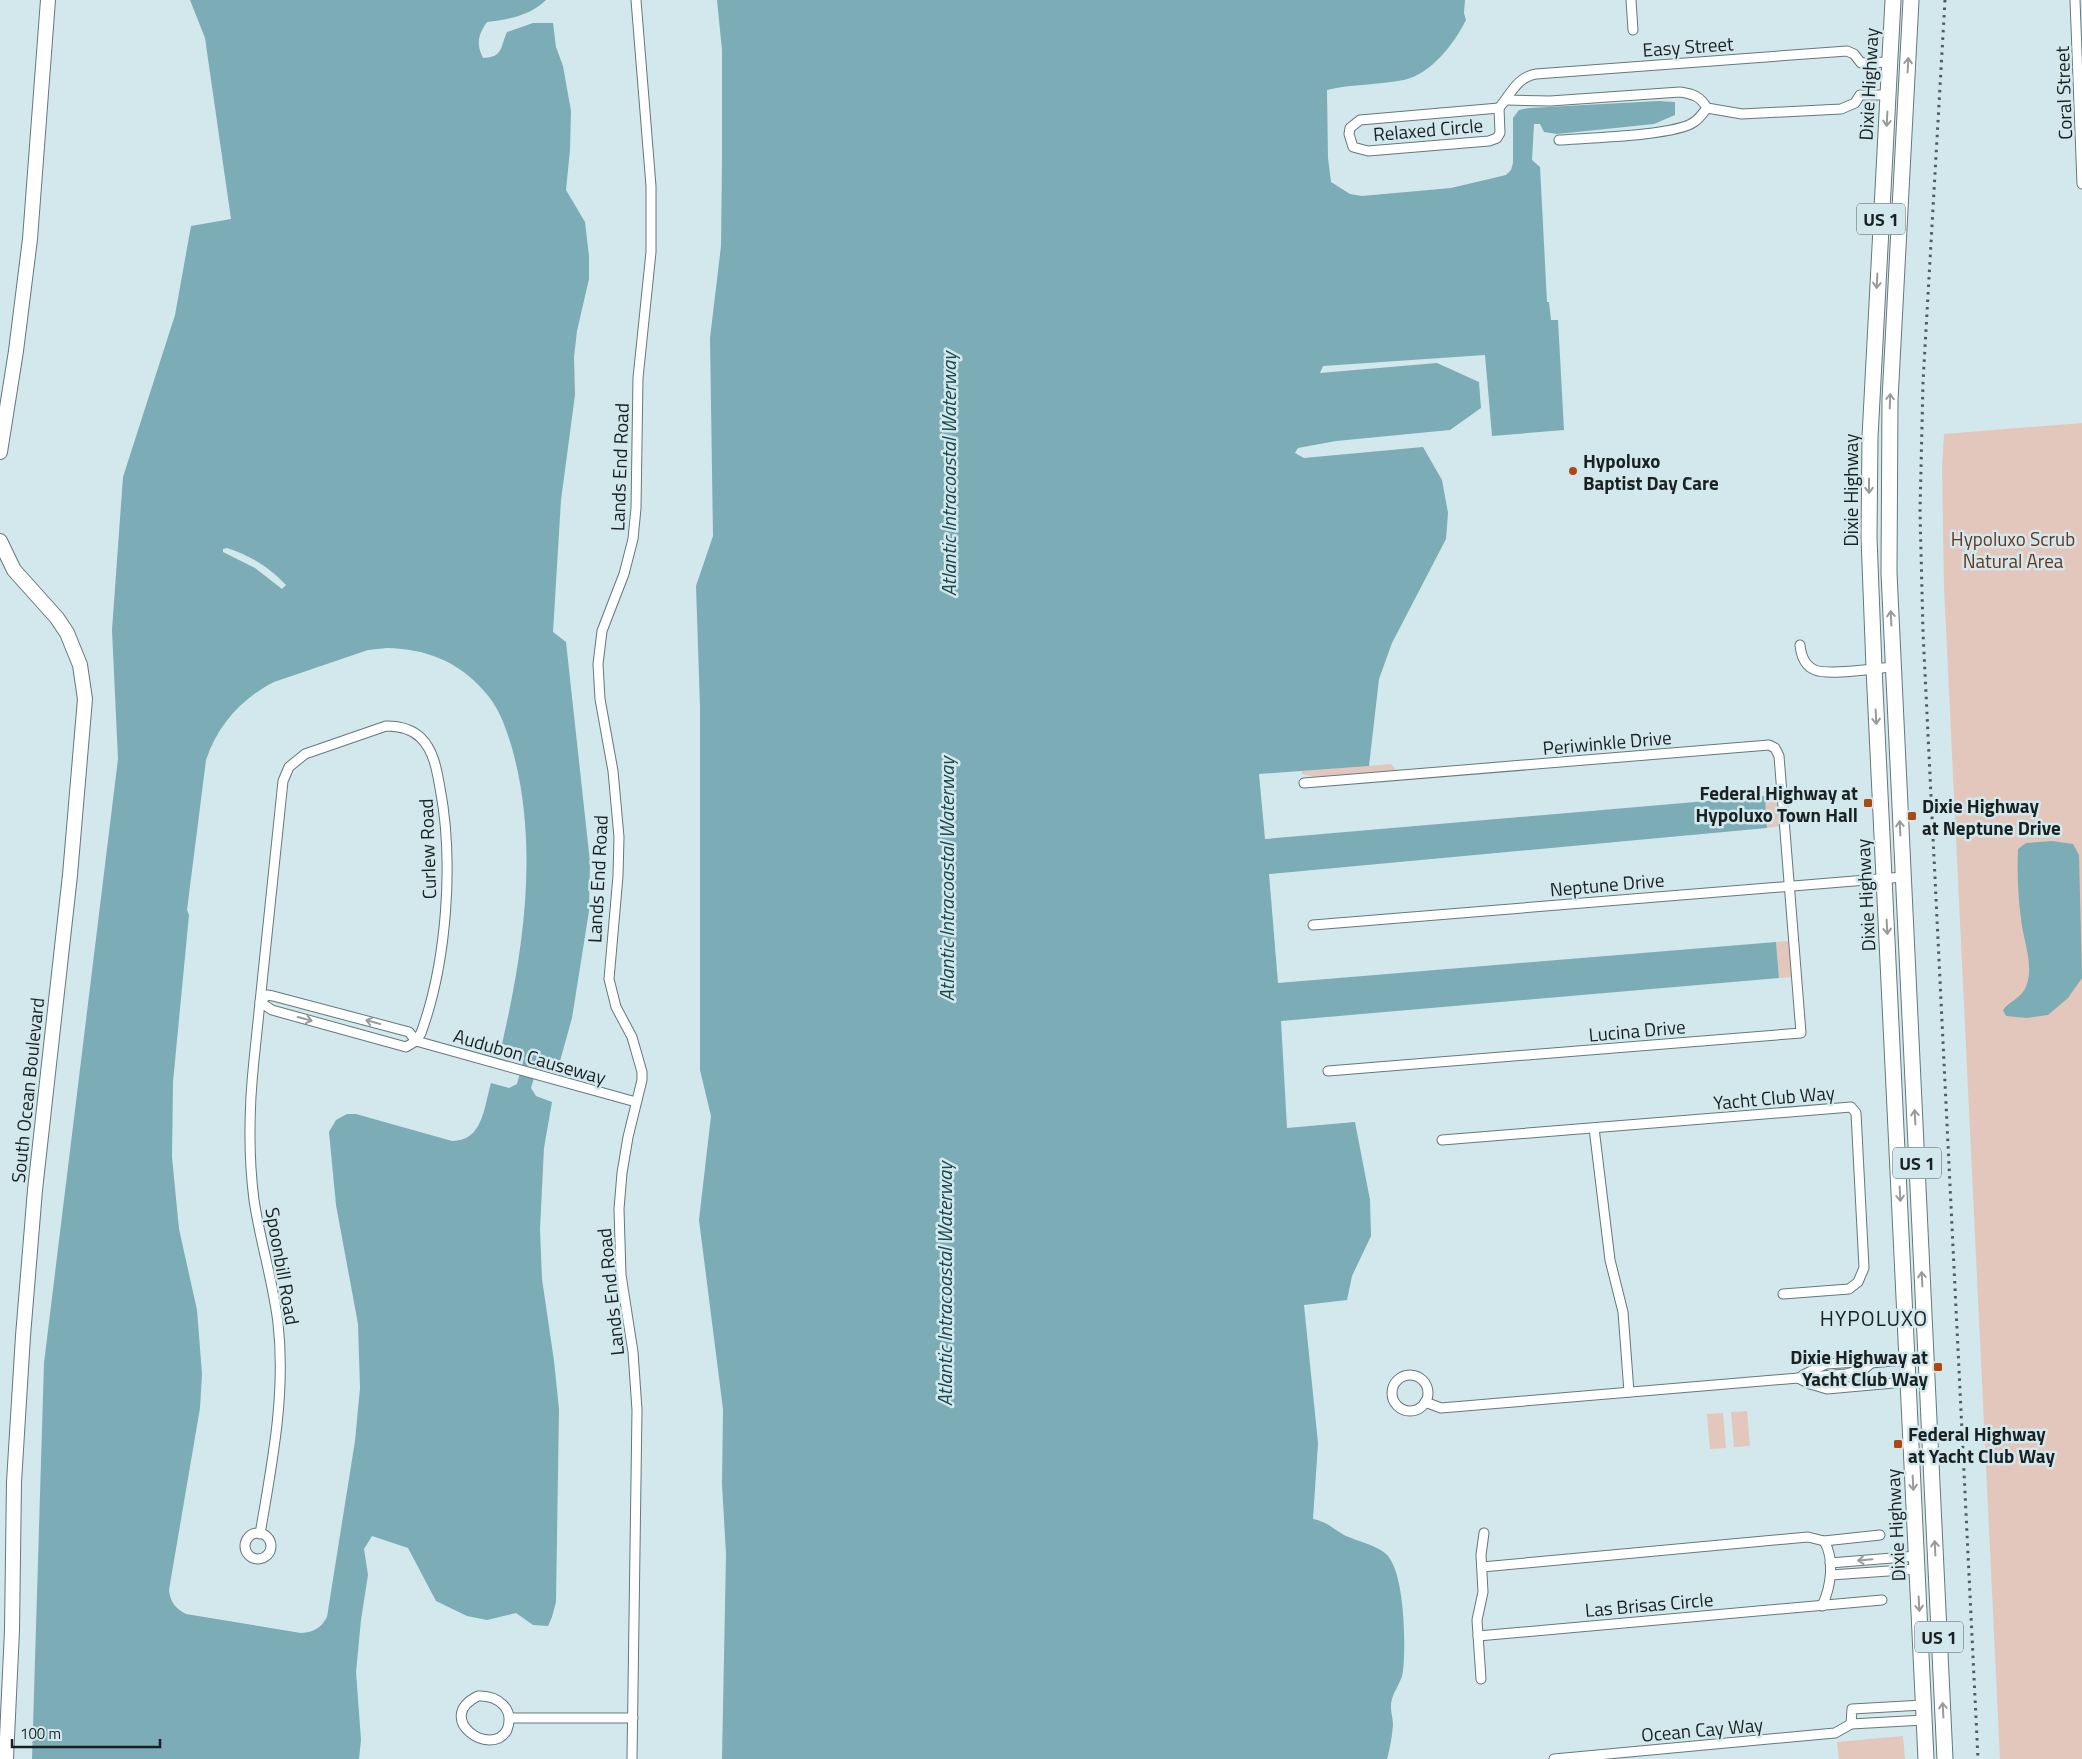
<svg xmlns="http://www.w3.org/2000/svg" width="2082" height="1759" font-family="'Titillium Web',sans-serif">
  <rect width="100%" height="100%" fill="#d3e8ec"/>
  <g fill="#e3c7bc">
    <path d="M2082 423V1759H2000L1944 587 1942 469 1944 434Z"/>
    <path d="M1391 764 1396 770 1316 777 1302 774V771Z"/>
    <path d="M1765 796H1777L1780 826 1767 828Z"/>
    <path d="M1790 941 1793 977 1779 978 1776 942Z"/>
    <path d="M1747 1411 1750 1446 1734 1447 1731 1412Z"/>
    <path d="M1723 1413 1726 1448 1710 1449 1707 1414Z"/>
    <path d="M1903 1736 1905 1759H1839L1837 1742Z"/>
  </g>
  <g fill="#7cacb5" fill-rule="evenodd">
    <path d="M190 0H546C531 15 508 20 487 22 478 35 476 44 483 58 504 57 500 47 507 32L533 23H553L556 47 563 66 571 111 570 150 566 190 585 222 589 256V279L577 331 574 357 575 395 561 500 553 632 566 642 590 862 589 911 572 1018 560 1061 547 1057 539 1061 531 1088 536 1096 552 1102 544 1148 540 1229 542 1279 554 1361 559 1409 556 1602 552 1617 548 1626 533 1625 516 1613 487 1620 467 1616 436 1601 408 1548 372 1536 364 1549 368 1575 361 1620 356 1672 361 1740 359 1759H32L44 1363 118 759 112 630 123 477 175 315 191 226 231 219 205 38ZM227 548C251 556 269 567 286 585L282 589 255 568 223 552V549ZM387 648C426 649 458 661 484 691 499 707 506 728 512 748 539 845 524 948 502 1044L520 1049 524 1058 517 1084 509 1088 491 1083C484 1107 483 1141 452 1141L356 1114H347L336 1120 329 1132 336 1205 358 1324 360 1388 355 1441 327 1617C321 1628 314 1632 301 1633L186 1614C176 1609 170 1602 169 1590L200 1408 202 1374 197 1310 179 1229 172 1157 173 1082 189 915 187 910 206 760C218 725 241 699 274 682L368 650Z"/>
    <path d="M717 0H1465L1464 13 1466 20C1454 44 1431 74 1404 80 1378 85 1352 84 1327 90L1328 158 1331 182 1350 194 1362 196 1451 188 1506 175 1511 170 1513 163V118L1519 110 1529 108 1659 101 1675 102V115L1654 124 1557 134 1544 132 1540 124H1534L1532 160 1540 167 1547 302H1549L1551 320H1558L1564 430 1492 436 1485 355 1323 366 1320 373 1437 363 1479 382 1481 408 1450 430 1336 441 1298 448 1295 453 1304 458 1423 447 1442 480 1448 513 1446 539 1392 643 1379 679 1369 766 1259 774 1265 839 1765 796 1767 828 1269 874 1278 983 1776 942 1779 978 1281 1021 1287 1128 1355 1122 1370 1200 1371 1236 1352 1276 1347 1300 1304 1305 1318 1443 1313 1519C1328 1522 1333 1529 1346 1536 1358 1541 1375 1545 1385 1553 1405 1569 1406 1645 1403 1671 1402 1681 1395 1689 1392 1699 1389 1708 1393 1716 1393 1725 1392 1737 1390 1748 1387 1759H722L726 1554 722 1484 723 1409 699 1220 711 1116 700 1070V707L696 586 713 536 710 338 721 246 722 159V50Z"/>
    <path d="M2052 841 2073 844 2079 855 2082 978 2068 998 2048 1015 2027 1018 2006 1016 2003 1010C2008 1003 2019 998 2023 992 2037 971 2023 941 2021 919 2018 896 2017 873 2018 849L2026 843Z"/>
  </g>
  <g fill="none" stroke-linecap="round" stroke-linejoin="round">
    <g stroke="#65787b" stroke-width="11">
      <g id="street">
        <path d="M1631 0 1633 30"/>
        <path d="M2075 0 2082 184"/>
        <path d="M1506 100 1550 101 1680 92C1693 94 1700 96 1707 108"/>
        <path d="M1499 108C1511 94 1517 77 1536 74L1847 51 1854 54 1861 63 1890 62"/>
        <path d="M1499 108 1500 133 1497 138 1489 141 1368 151 1353 147 1349 134 1350 128 1360 120Z"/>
        <path d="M1559 140C1586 138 1675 136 1694 122 1699 119 1703 113 1707 108L1742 114 1841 109 1855 103 1860 95H1888"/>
        <path d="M1800 645C1801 655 1805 666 1815 670 1830 676 1875 668 1893 667"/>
        <path d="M1304 783 1769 745 1775 748 1779 756 1801 1033 1328 1071"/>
        <path d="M1313 925 1903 877"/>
        <path d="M260 1002 272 1010 406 1047 416 1041 421 1033C447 962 454 861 440 788 437 771 434 751 421 738 412 729 399 726 386 726L305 754 289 767 283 781 254 1060C249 1107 248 1153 254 1200 260 1241 273 1281 278 1323 286 1394 272 1464 260 1534"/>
        <path d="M260 1002 267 995 273 996 409 1032 416 1041 636 1102"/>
        <path d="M1594 1128 1610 1260 1623 1312 1629 1392"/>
        <path d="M1442 1140 1851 1107 1856 1113 1864 1268 1858 1282 1849 1289 1783 1294"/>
        <path d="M1803 1375 1826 1364 1857 1362 1871 1363 1926 1358"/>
        <circle cx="1410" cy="1393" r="18"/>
        <path d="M1798 1378 1810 1384 1827 1389 1927 1380"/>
        <path d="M1425 1402 1441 1408 1846 1374 1863 1370 1871 1363"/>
        <circle cx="258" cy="1546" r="13"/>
        <path d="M1830 1563 1917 1556"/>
        <path d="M1482 1567 1808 1537 1824 1541 1880 1535"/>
        <path d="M1831 1575 1917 1569"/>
        <path d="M1822 1606C1831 1587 1835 1559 1824 1541"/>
        <path d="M1478 1636 1882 1600"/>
        <path d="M1481 1679 1477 1620 1483 1592 1481 1555 1484 1533"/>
        <path d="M478 1696C498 1695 515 1709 507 1730 491 1759 433 1718 478 1696Z"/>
        <path d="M510 1718H633"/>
        <path d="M1851 1724 1852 1709 1923 1705"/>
        <path d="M632 1759 637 1410 633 1352 621 1275 619 1209 622 1173 628 1137 642 1080V1072L632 1037 616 1007 609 979 618 876 619 837 613 771 600 699 598 664 602 631 624 574 633 539 636 508 638 378 651 252V186L636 0"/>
        <path d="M1554 1759 1835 1733 1851 1724 1924 1720"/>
      </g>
    </g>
    <g stroke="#65787b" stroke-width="16">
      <g id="secondary">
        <path d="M0 452 16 351 30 239 48 0"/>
        <path d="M0 541 14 570 57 618 67 633 80 665 85 699 70 875 35 1190 23 1336 14 1482 12 1630 6 1759"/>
      </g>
    </g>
    <g stroke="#65787b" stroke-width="17">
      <g id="primary">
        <path d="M1893 0 1870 437 1869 537 1874 668 1926 1759"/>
        <path d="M1911 0 1890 400 1889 573 1945 1759"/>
      </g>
    </g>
    <use href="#street" stroke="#fff" stroke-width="9"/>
    <use href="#secondary" stroke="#fff" stroke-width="14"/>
    <use href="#primary" stroke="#fff" stroke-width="15"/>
    <path stroke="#505b5e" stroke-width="3" stroke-dasharray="2.5 5" stroke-linecap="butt" d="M1945 0 1923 382 1920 512 1923 632 1978 1759"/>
  </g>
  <defs><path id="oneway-shaft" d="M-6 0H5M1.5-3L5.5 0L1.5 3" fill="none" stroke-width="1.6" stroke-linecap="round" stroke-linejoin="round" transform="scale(1.25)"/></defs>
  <g stroke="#989b9c">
    <use href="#oneway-shaft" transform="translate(1908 65) rotate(-87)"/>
    <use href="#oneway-shaft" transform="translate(1887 119) rotate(93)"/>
    <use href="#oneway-shaft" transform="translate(1877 281) rotate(93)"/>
    <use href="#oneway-shaft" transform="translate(1890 401) rotate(-88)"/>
    <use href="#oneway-shaft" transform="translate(1869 486) rotate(90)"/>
    <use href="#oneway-shaft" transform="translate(1891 618) rotate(-93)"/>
    <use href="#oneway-shaft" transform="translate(1876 717) rotate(87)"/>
    <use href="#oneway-shaft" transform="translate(1900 828) rotate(-93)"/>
    <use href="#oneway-shaft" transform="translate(1887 927) rotate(87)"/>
    <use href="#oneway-shaft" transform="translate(305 1019) rotate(15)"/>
    <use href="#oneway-shaft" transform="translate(373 1022) rotate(-165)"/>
    <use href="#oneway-shaft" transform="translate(1915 1117) rotate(-93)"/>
    <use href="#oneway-shaft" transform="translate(1900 1194) rotate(87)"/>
    <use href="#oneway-shaft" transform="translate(1922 1279) rotate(-93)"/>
    <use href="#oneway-shaft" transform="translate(1913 1483) rotate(87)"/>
    <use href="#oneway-shaft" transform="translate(1935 1548) rotate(-93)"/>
    <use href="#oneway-shaft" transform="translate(1865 1560) rotate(175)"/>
    <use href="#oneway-shaft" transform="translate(1919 1604) rotate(87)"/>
    <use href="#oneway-shaft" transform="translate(1943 1710) rotate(-93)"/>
  </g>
  <g fill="#ac4812" stroke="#d3e8ec" stroke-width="2">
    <circle cx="1573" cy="471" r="5"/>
    <rect x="1863" y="798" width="10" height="10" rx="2.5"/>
    <rect x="1907" y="811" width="10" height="10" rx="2.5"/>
    <rect x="1933" y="1362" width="10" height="10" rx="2.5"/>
    <rect x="1893" y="1439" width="10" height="10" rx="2.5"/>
  </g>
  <g text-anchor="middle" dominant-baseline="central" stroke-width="5" stroke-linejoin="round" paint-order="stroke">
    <g fill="#d3e8ec" stroke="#525d5f" stroke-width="1">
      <rect x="1857" y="203.5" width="48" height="31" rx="4"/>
      <rect x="1893" y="1147.5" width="48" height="31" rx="4"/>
      <rect x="1915" y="1621.5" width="48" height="31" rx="4"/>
    </g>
    <g font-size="18" font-weight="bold" fill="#1a2123">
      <text x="1881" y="219">US 1</text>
      <text x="1917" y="1163">US 1</text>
      <text x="1939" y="1637">US 1</text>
    </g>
    <g font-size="19" fill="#1a2123" stroke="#d3e8ec">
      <text transform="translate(1688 46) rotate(-4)">Easy Street</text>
      <text transform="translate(1868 84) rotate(-87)">Dixie Highway</text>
      <text transform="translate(2063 93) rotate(-92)">Coral Street</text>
      <text transform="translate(1428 129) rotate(-5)">Relaxed Circle</text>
      <text transform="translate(619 467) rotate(-88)">Lands End Road</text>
      <text transform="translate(1850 490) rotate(-90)">Dixie Highway</text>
      <text transform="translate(1607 742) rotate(-5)">Periwinkle Drive</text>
      <text transform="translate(427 849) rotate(-92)">Curlew Road</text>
      <text transform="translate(597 879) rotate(-87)">Lands End Road</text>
      <text transform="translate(1607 884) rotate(-5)">Neptune Drive</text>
      <text transform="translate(1865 895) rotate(-93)">Dixie Highway</text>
      <text transform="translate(1637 1030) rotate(-5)">Lucina Drive</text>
      <text transform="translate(530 1056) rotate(16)">Audubon Causeway</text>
      <text transform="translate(27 1090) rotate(-84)">South Ocean Boulevard</text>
      <text transform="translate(1774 1097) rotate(-5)">Yacht Club Way</text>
      <text transform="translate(283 1266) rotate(80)">Spoonbill Road</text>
      <text transform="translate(610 1292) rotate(-96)">Lands End Road</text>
      <text transform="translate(1895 1525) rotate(-93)">Dixie Highway</text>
      <text transform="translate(1649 1604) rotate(-5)">Las Brisas Circle</text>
      <text transform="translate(1702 1729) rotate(-5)">Ocean Cay Way</text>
    </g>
    <g font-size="19" font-weight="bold" fill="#1a2123" stroke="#d3e8ec" text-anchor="start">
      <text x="1583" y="460">Hypoluxo<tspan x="1583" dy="22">Baptist Day Care</tspan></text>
      <text x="1858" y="792" text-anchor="end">Federal Highway at<tspan x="1858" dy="22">Hypoluxo Town Hall</tspan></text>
      <text x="1922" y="805">Dixie Highway<tspan x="1922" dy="22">at Neptune Drive</tspan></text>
      <text x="1928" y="1356" text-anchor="end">Dixie Highway at<tspan x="1928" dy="22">Yacht Club Way</tspan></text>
      <text x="1908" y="1433">Federal Highway<tspan x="1908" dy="22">at Yacht Club Way</tspan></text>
    </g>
    <g font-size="19" fill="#67331b" stroke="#d3e8ec">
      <text x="2013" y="538">Hypoluxo Scrub<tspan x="2013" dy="22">Natural Area</tspan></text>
    </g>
    <g font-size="20" font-style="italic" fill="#1a464e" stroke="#d3e8ec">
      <text transform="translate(948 474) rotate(-90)">Atlantic Intracoastal Waterway</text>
      <text transform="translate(946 879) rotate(-90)">Atlantic Intracoastal Waterway</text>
      <text transform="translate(944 1284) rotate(-90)">Atlantic Intracoastal Waterway</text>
    </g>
    <g font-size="21" letter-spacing="1" fill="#1a2123" stroke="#d3e8ec">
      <text x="1874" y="1318">HYPOLUXO</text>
    </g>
  </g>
  <path d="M12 1739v8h148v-8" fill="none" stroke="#1a2123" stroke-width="2.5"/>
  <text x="20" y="1739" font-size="15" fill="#1a2123" stroke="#d3e8ec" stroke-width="4" paint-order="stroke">100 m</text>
</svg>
